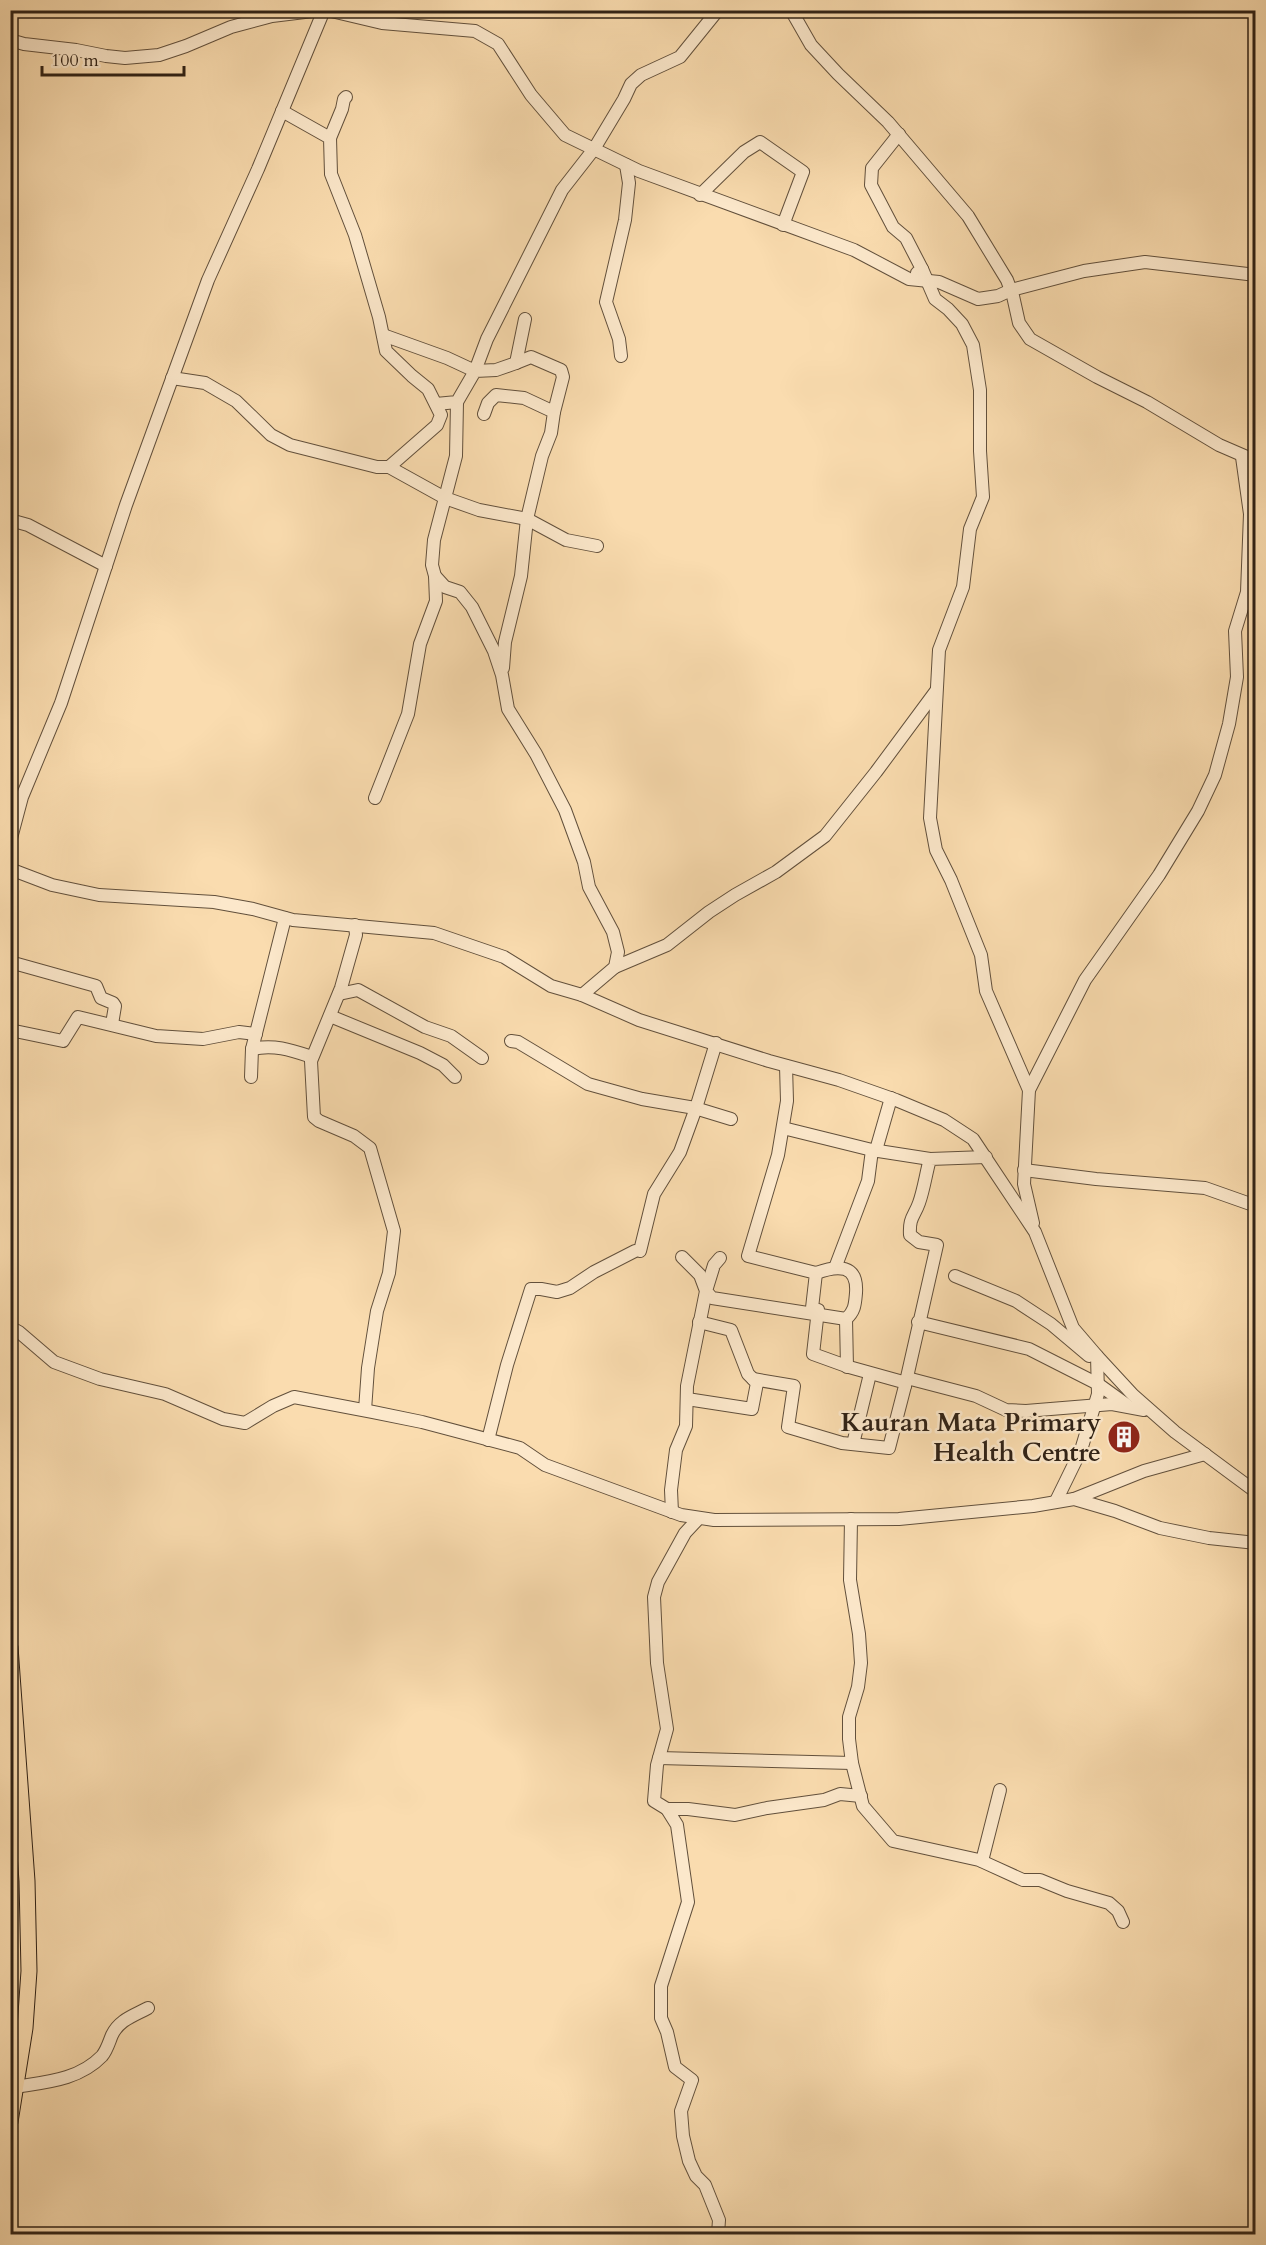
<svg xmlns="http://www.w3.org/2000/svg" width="1266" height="2245" font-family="Cardo,serif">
  <rect width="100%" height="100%" fill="#fadcaf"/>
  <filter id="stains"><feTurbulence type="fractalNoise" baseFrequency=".00333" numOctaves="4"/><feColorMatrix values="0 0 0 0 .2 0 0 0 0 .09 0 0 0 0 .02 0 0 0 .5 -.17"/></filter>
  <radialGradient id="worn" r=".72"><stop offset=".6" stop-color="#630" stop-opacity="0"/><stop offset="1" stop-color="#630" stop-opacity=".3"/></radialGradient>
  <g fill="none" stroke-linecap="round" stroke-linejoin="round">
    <g stroke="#62503c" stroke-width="14">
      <g id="minor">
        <path d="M327 10 382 23 475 31 498 44 531 95 565 135 639 171 854 250 909 279 939 282 978 299 998 296 1011 290 1084 271 1145 262 1256 275"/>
        <path d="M791 10 811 45 838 74 888 122 968 216 1007 280 1013 296 1019 323 1030 339 1097 377 1147 402 1219 445 1256 461"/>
        <path d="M10 40 24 44 76 50 106 56 125 58 159 55 186 46 231 27 272 16 321 10"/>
        <path d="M282 111 330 138 331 174 355 235 379 317 386 351 412 376 428 389 441 415 437 425 389 467"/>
        <path d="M899 134 872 168 871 185 893 227 906 238 922 269 917 273"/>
        <path d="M330 138 342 109 344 99 346 97"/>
        <path d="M700 195 744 152 760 142 803 172 783 225"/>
        <path d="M922 269 935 299 948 309 962 324 973 345 980 390V451L983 497 970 529 963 587 939 650 930 818 936 850 951 880 981 955 986 991 1029 1090"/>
        <path d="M383 335 447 358 475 371 487 339 562 190 594 149 624 99 631 84 641 75 680 57 718 10"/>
        <path d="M621 356 619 339 606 302 625 220 629 183 626 165"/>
        <path d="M516 363 531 357 561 370 563 377 554 412"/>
        <path d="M172 378 205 383 236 401 271 435 290 445 377 467H389L445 498 479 510 527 519 566 540 597 546"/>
        <path d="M457 402 456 456 434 540 432 565 435 576 445 587 460 592 472 607 494 651 502 675 508 709 536 754 565 810 584 862 589 887 613 932 618 952 615 967 582 995"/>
        <path d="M436 404 457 402 475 371 496 370 516 363 525 319"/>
        <path d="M484 414 488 403 496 395 524 398 554 412 551 433 542 456 527 519 521 576 505 642 503 668"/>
        <path d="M10 520 28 525 106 566"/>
        <path d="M375 798 408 714 420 644 436 601 435 576"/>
        <path d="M10 842 22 797 61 703 126 505 208 280 258 169 324 10"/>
        <path d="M10 869 52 885 99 895 214 902 253 909 293 920 434 933 504 957 551 986 582 995 639 1020 769 1061 839 1080 896 1100 944 1120 973 1139 1035 1232 1073 1328 1097 1356 1133 1395 1175 1432 1256 1492"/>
        <path d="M355 925 356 935 341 988 311 1061 314 1117 319 1121 354 1136 370 1148 394 1231 389 1273 377 1311 368 1368 365 1410"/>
        <path d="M10 962 96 986 101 998 113 1003 115 1006 112 1024"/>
        <path d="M615 967 667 945 709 912 735 895 776 872 825 836 876 772 936 691"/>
        <path d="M339 994 358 990 425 1027 451 1036 482 1058"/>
        <path d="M330 1016 420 1053 443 1065 455 1077"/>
        <path d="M10 1030 63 1041 78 1017 156 1036 203 1039 239 1032 256 1034"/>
        <path d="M511 1041 518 1042 588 1084 642 1099 695 1108 731 1119"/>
        <path d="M252 1049C274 1044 291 1050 312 1057"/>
        <path d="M251 1077 252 1049 285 918"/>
        <path d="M783 1128 872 1150"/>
        <path d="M876 1150 891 1098"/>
        <path d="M1024 1170 1096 1179 1205 1188 1256 1206"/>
        <path d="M1033 1223 1024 1184 1029 1090 1085 980 1159 875 1198 811 1215 775 1229 724 1237 677 1235 631 1247 592 1250 514 1242 457"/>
        <path d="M640 1251 654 1194 680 1152 696 1108 716 1043"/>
        <path d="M720 1258 714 1265 706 1291 712 1298 846 1319C855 1311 855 1304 856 1293 858 1264 838 1265 816 1273"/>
        <path d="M835 1268 868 1181 872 1150 930 1159"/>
        <path d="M955 1276 1016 1301 1051 1324 1089 1356"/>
        <path d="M846 1319 847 1367"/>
        <path d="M918 1322 1029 1349 1098 1384 1127 1405"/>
        <path d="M10 1327 19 1332 54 1362 100 1379 165 1394 223 1419 245 1423 273 1406 294 1397 373 1412 422 1422 520 1448 545 1465 681 1515 714 1520 899 1519 1033 1506 1074 1499 1115 1511 1160 1528 1209 1538 1256 1543"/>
        <path d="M907 1378 976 1396 1006 1410 1026 1411 1112 1404 1144 1410 1146 1407"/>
        <path d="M753 1379 794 1386 788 1427 842 1443 889 1448 905 1386 903 1382 849 1367 813 1354 818 1310 812 1308 816 1273 748 1256 778 1155 787 1101 786 1066"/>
        <path d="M905 1386 937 1245 919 1242 910 1235C909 1217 914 1217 919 1203 924 1189 926 1173 930 1159L986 1157"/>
        <path d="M687 1399 752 1409 757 1383 748 1374 731 1330 699 1322"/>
        <path d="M488 1440 507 1365 531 1289H541L557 1292 570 1288 594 1272 635 1251"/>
        <path d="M853 1444 870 1374"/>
        <path d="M1074 1499 1144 1471 1205 1454"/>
        <path d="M1056 1501 1081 1450 1098 1394 1097 1356"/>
        <path d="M672 1512 671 1490 676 1450 686 1426 687 1386 706 1291 700 1275 682 1257"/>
        <path d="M699 1518 685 1533 658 1582 654 1597 657 1663 667 1729 657 1765 654 1801 667 1809H688L735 1815 767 1808 824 1800 840 1794 861 1796"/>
        <path d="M851 1519 850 1580 859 1634 861 1663 858 1687 849 1717V1739L852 1763 863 1806 893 1841 979 1860 1023 1880H1040L1067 1891 1109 1903 1118 1911 1123 1922"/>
        <path d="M659 1758 852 1763"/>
        <path d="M667 1809 677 1825 688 1902 661 1986V2018L667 2032 675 2067 692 2080 681 2111 683 2136 689 2161 696 2176 705 2185 719 2220 718 2234"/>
        <path d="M982 1861 1000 1790"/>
        <path d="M15 2087C46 2082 79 2080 102 2056 107 2050 109 2042 112 2035 119 2020 133 2016 148 2008"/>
      </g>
    </g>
    <g stroke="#302216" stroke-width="17">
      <path id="major" d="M10 1647 27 1881 29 1971 25 2028 10 2122"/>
    </g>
    <use href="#minor" stroke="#fce8cb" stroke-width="12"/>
    <use href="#major" stroke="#fadcaf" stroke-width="15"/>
  </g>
  <defs>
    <g id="building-disc" transform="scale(1.725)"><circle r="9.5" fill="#8f2418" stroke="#fce8cb"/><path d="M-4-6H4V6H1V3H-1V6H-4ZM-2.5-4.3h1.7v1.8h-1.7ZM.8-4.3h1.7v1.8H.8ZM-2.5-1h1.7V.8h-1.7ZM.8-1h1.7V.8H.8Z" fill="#fff"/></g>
  </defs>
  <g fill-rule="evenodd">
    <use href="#building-disc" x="1124" y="1437"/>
  </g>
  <g text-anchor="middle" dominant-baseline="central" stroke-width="5" stroke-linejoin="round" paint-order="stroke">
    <g font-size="26" font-weight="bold" fill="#302216" stroke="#fce8cb" text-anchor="end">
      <text x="1101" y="1422">Kauran Mata Primary<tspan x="1101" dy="30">Health Centre</tspan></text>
    </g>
  </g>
  <rect width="1266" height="2245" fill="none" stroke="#fadcaf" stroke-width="36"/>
  <rect x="12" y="12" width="1242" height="2221" fill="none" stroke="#302216" stroke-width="3"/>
  <rect x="18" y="18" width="1230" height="2209" fill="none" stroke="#302216" stroke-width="1.5"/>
  <path d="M42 66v9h142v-9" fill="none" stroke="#302216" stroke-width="3"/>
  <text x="51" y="66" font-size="18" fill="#302216" stroke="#fce8cb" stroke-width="4.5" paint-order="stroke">100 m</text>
  <rect width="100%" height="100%" filter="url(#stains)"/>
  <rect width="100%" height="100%" fill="url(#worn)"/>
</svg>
